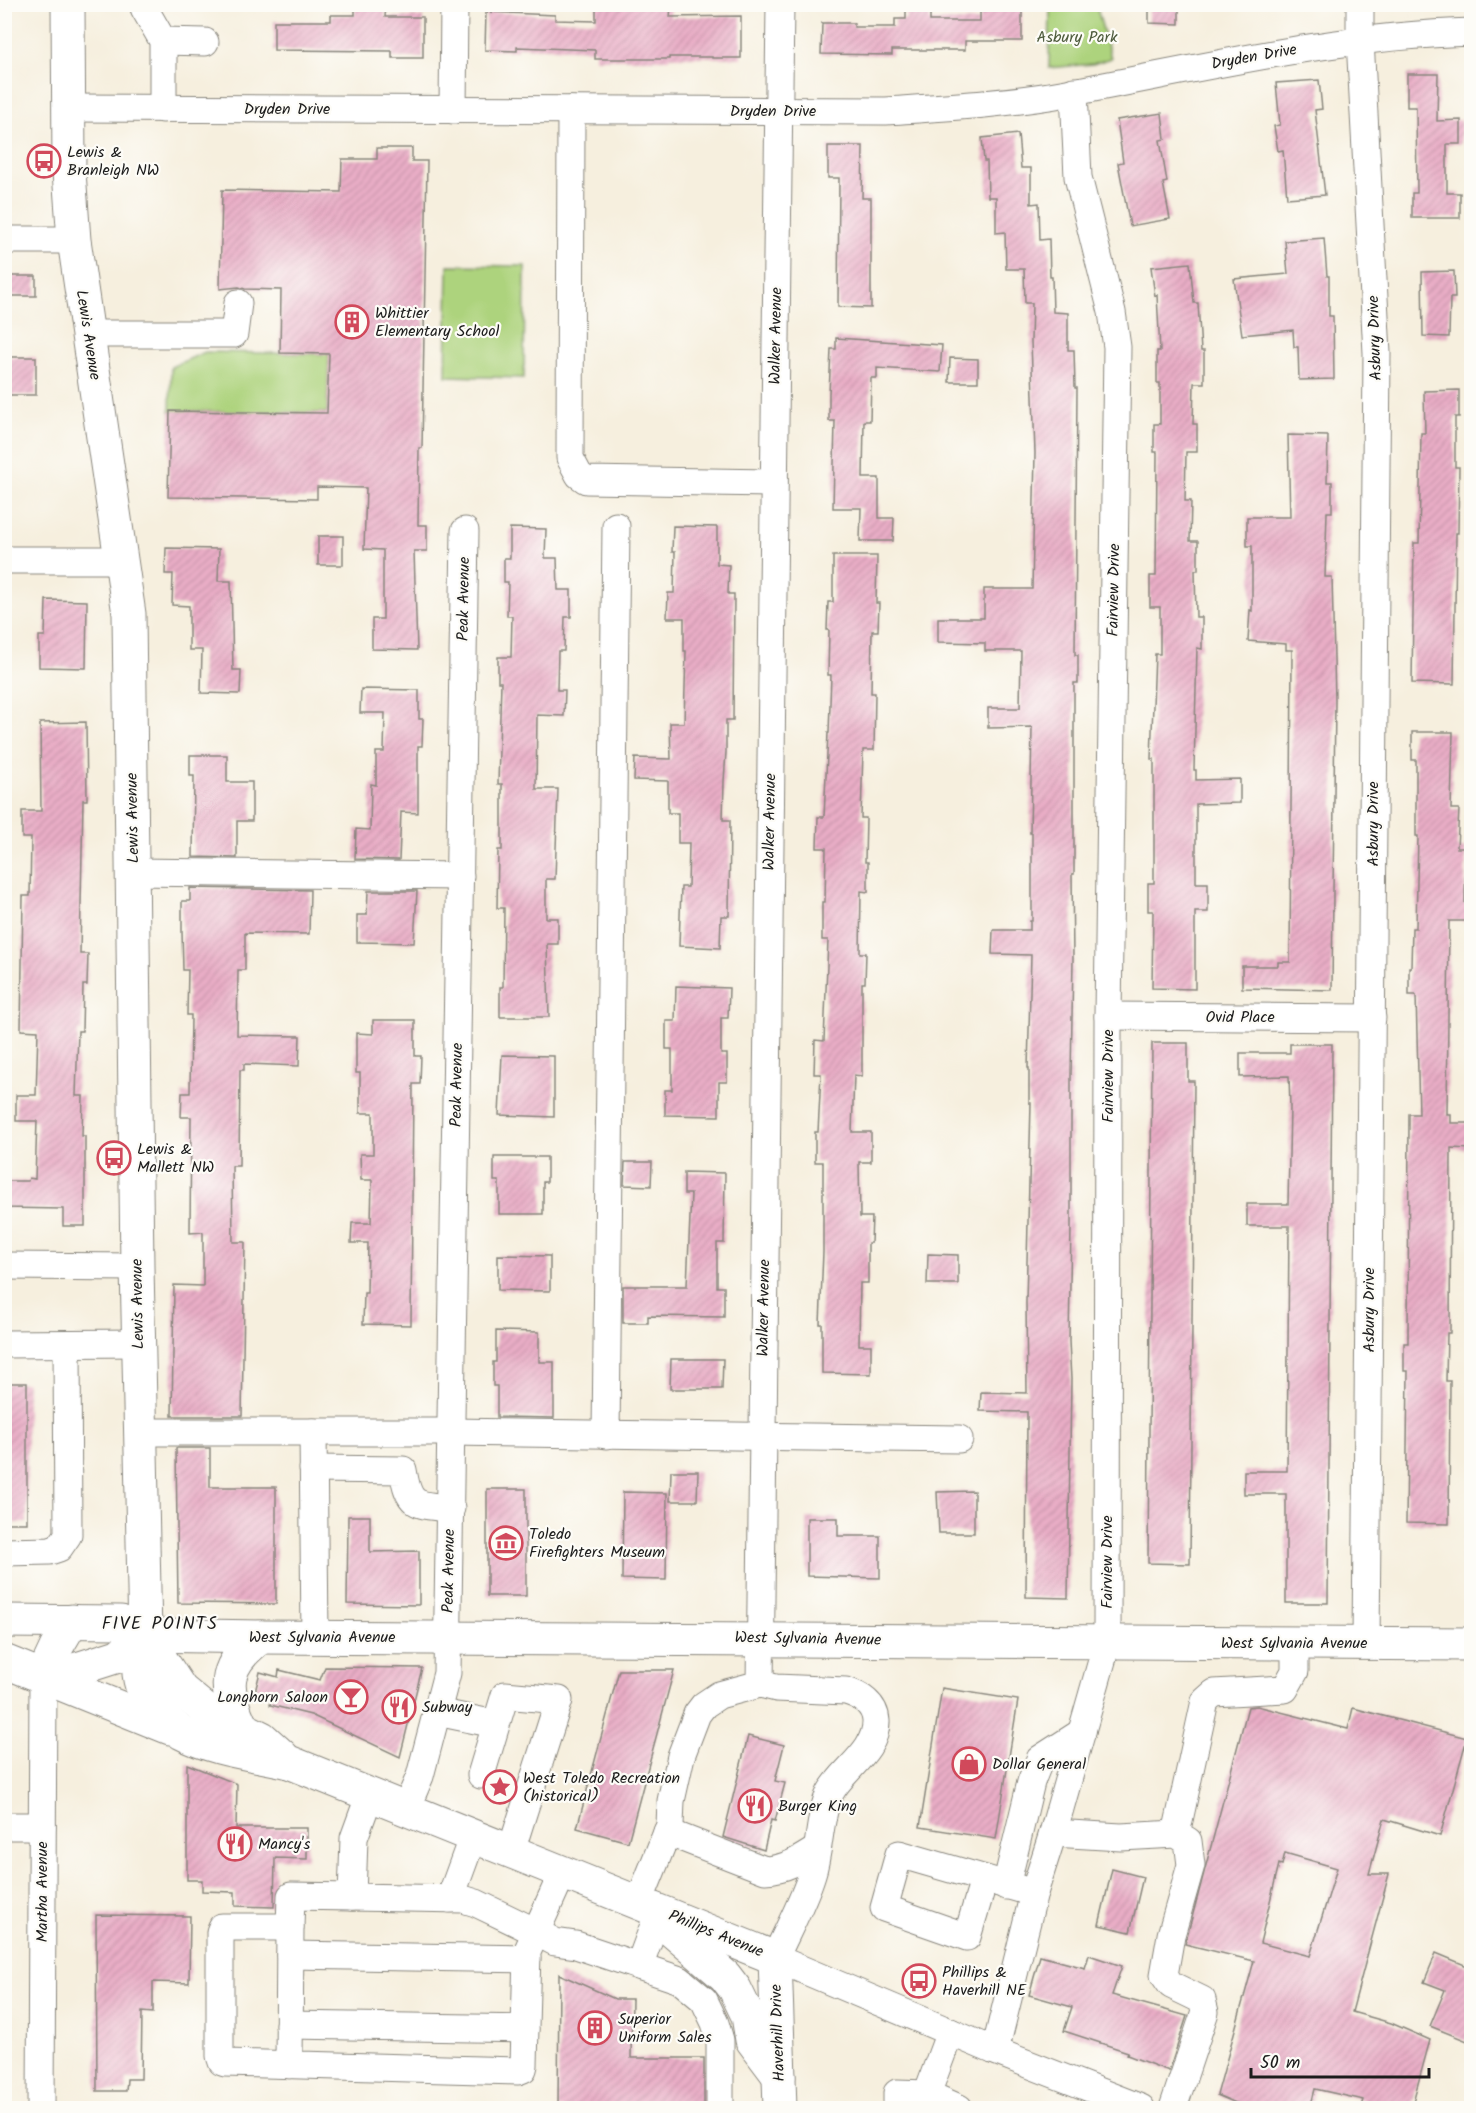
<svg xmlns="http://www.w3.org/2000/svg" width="1476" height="2113" font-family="Kalam,sans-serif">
  <defs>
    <pattern id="building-hatch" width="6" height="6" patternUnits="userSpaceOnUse" patternTransform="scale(1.5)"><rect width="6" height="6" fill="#e9adc6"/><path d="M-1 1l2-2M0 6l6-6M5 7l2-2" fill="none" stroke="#c794aa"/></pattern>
  </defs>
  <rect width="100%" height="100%" fill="#fdfcf7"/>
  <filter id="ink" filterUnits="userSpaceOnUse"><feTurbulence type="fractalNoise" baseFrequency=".0167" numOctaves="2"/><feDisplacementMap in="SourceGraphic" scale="12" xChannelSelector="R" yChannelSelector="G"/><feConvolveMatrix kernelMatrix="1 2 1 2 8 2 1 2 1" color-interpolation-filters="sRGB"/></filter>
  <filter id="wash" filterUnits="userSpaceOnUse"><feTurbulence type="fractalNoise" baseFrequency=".008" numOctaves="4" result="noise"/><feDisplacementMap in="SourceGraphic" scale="24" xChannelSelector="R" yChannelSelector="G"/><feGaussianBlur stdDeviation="1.35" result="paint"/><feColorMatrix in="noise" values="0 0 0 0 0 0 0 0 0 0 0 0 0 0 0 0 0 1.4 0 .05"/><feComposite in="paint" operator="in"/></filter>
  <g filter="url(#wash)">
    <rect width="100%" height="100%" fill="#f6efde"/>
    <g fill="#add37d" stroke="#64784c" stroke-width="1.5">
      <path d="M1050 5H1096L1111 58 1093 64 1049 68Z"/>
      <path d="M448 265 525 266 524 378 446 376Z"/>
      <path d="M205 352 329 354 327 413 170 411 171 367Z"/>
    </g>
    <g id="blocks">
      <g fill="url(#building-hatch)" fill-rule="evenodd">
        <path d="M355 4H386L385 17H423V58H392V51L274 50V21H331V15H355Z"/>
        <path d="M1149 4H1179V24L1149 23Z"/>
        <path d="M638 5 671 6 670 17 741 16V58H712V57H669V59H595V50L517 47V51L485 50 486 12 555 15V20L596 21V6Z"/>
        <path d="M906 9 930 10V21H980V9H1022V41H965V50H892V55L821 54 822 23H854V27H895V19H906Z"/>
        <path d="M1407 74H1438L1437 121 1461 120V144H1447V193H1460V218H1412V193H1417L1416 107H1407Z"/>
        <path d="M1319 80 1322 109 1315 110 1325 195 1287 198 1283 150 1278 151 1274 126 1280 125 1276 83Z"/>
        <path d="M1162 113 1165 139 1160 140 1167 182 1163 183 1170 219 1130 226 1118 163 1123 162 1117 120Z"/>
        <path d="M1018 134 1021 168H1031V204L1039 203 1040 240 1049 239 1050 277H1052L1053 312 1068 313V350H1074L1075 388H1077L1075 655H1078V683H1074V874H1072L1073 959 1071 1075V1226L1069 1341 1071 1379 1068 1598 1026 1597 1027 1412 980 1411 981 1392 1027 1393 1026 1302 1031 1103H1029V1068H1028L1031 955 992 954 993 930H1030V921H1032V833H1030L1032 727 988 728V708H1020L1021 651H985V643L938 642V618H984V589H1032L1035 453 1031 341 1032 303H1025L1024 269H1006L1005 232 996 233V197H988L987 161H984L982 138Z"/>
        <path d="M828 146H863L862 198H871V308L838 307 839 178H828Z"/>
        <path d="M377 148H412V161H427L422 448H419L418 525H427V551H414L417 650 372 649V619H383V550L364 549 366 488 317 487V499L168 497 170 411 327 413 329 354 280 353 281 290 245 289 239 287 220 289 222 190 341 192 342 159H377Z"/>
        <path d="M1324 238 1327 276H1329V316H1333L1334 379 1299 380 1298 347H1294L1293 330 1242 335 1234 279 1288 274 1285 241Z"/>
        <path d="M1190 263 1194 303H1198L1201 351H1204V383H1194L1193 424H1197V452H1186L1185 501H1191L1190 541H1198V570H1195L1196 617H1202V649L1197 648 1194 770H1196V780L1240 779V803L1196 804V883H1208V912H1195V989L1152 988 1153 911H1148V883H1154V759H1151L1152 731 1155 654H1160V607H1150V576H1156L1157 452H1154V424H1160V383H1157V351H1160L1157 295 1155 296 1151 267Z"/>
        <path d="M1454 271 1455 298H1450L1449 337 1423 336 1422 272Z"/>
        <rect x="4" y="276" width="32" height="20"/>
        <path d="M836 338 942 345 940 372 877 368V378H871L870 421H864L863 478H879V518H894L893 541H860L861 508H833L835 421H829V394L831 349H836Z"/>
        <rect x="4" y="357" width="32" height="38"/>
        <path d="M950 358 978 359V382H949Z"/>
        <path d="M1459 390V417H1455V467H1459L1458 533H1456L1454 684 1412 683 1414 543H1419L1421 433H1425L1424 391Z"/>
        <path d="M1288 435 1328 436 1327 482H1332V512H1327L1325 577H1332L1335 700 1332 990 1242 988V966H1278V962H1290L1292 650H1286V644L1248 641 1250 610 1252 611V546H1247V517H1290Z"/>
        <path d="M673 526 717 527V564L729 565 728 594H734L733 720H726V752L724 781 723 820H730L729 916H721L720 948 679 946 681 887H688L689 843H678V813H668V781L634 780 635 758 671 759 670 723H684L686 651H684V618H667L668 593H674L675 552H672Z"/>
        <path d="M510 528 546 529 545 558H557L558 590H571V617H565L564 651H558L557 690H565L564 716 537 715 536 789H558L555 879H546V918H558V944H547L549 1017H500V987H503L504 908H497L498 850H502V784H498L501 682H498V657H511L512 616H507L508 582H504V558H510Z"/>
        <rect x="318" y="536" width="25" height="29"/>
        <path d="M166 548 219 549 218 581H231L233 670H241L240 694 201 693 202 650H189V606L172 605 173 574H165Z"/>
        <path d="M833 556H877L876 603H879L878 631H872L871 693H875L874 750H863L861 818H866L865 862H868V892L861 891 860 953H866L865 983H862V1076L854 1075 852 1132H871V1162H859L860 1217H872L871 1243H868V1283H860L859 1345H871V1374L822 1373V1324H820L823 1252V1162H815V1132H818L821 1074H814L815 1040 824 1041 828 940H822V902H825L826 848H817L818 817H824L828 733H829L831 675H828L829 630H827L828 602H833Z"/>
        <path d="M46 600 87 601 86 668 39 667V636H45Z"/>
        <path d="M361 689 419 690V719H423L422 746H418V813L401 812 399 860 355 859 356 829 370 830 371 784 376 785V752H384L385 713H360Z"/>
        <path d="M86 722 87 800H83L80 954H88L87 985H83L82 1031H78L76 1096H83L82 1136H85V1226H63V1209L4 1208V1181H28L29 1178 35 1179 37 1121H16V1095H36L38 1031 21 1030 23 896H30L31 838H22V811H41L40 723Z"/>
        <path d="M1412 732H1453L1451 809H1459L1457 848H1466L1465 903H1472V921H1449L1447 1114H1451V1123H1472V1149L1451 1148 1450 1333H1447L1446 1381H1450L1449 1524 1406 1523 1408 1371H1404V1343H1408L1409 1114H1419L1416 995H1409V967H1411L1412 928H1416L1418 836H1416V760H1412Z"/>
        <path d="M190 755H227V782H252V821H237V858L193 857 194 776H190Z"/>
        <path d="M190 888 310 890 309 934 245 933V970H238L237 1035 300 1036 299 1066 244 1064V1070H240L239 1166H232L233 1242H245L242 1416H172L174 1285 203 1286V1232L190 1233 191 1117H181L182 1093H190L191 1015H187L188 970H183L182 932V901H190Z"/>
        <path d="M368 891H417L414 943 357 942V915H367Z"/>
        <path d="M676 986 729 988 728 1018H721V1054H727V1082H719V1116L665 1115V1090H672V1049H666V1021H675Z"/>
        <path d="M373 1020H415V1056H421L420 1084H413L411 1325 363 1324 364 1293H367L368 1243H351L352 1223H371L372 1180H361L360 1154H373V1113H360V1073H356V1033L373 1034Z"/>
        <path d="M1152 1043H1188V1081H1194L1190 1564 1148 1563Z"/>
        <path d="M1290 1044H1332L1328 1603H1286V1494H1244V1471H1287L1289 1226H1247V1204H1288L1290 1107 1289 1076 1240 1077V1053H1290Z"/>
        <path d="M502 1055 554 1056V1117L499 1115Z"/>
        <path d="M494 1157H547V1182H543V1214H499V1181H494Z"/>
        <path d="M625 1162H652L651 1186 624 1185Z"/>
        <path d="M684 1172 725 1173 724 1243H717V1287H724V1317L648 1316V1323H623V1286H687L691 1194H684Z"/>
        <path d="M928 1254 958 1255V1284H927Z"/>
        <path d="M498 1255 550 1256V1291L498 1290Z"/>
        <path d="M496 1331 539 1332V1362H554V1418L497 1417V1386H493V1362H496Z"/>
        <path d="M671 1359H723L722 1389H670Z"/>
        <rect x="4" y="1383" width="23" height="140"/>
        <path d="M176 1448H210V1487H276V1604L178 1603Z"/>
        <path d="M671 1471H698L697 1501H670Z"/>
        <rect x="487" y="1489" width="39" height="107"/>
        <path d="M974 1491V1533H939L937 1492Z"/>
        <path d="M623 1492 667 1493 666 1580 622 1579Z"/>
        <path d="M348 1516H370V1552L419 1551V1605L347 1604Z"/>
        <path d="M807 1518H838V1536H880V1578L807 1576Z"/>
        <path d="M325 1667 422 1668 400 1757 311 1715 270 1705 272 1696 255 1692 260 1672 278 1677 279 1670 320 1680Z"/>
        <path d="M619 1670H674L628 1842 577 1828Z"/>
        <path d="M942 1688 1018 1700 996 1839 920 1827Z"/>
        <path d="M1257 1706 1348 1729 1353 1708 1467 1738 1440 1836 1384 1819 1369 1874H1389L1352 2012 1391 2023 1430 2040 1411 2109H1361L1364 2100 1315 2089 1310 2109H1250L1217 2095 1254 1961 1185 1944 1248 1707ZM1285 1853 1337 1868 1310 1956 1260 1943 1279 1864 1282 1865Z"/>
        <path d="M748 1736 784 1745 775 1781 785 1783 775 1821 771 1820 764 1850 723 1837Z"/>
        <path d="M187 1764 237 1784 236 1828H307V1859L275 1858 274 1907 235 1906V1892L202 1891V1880H187Z"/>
        <path d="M1112 1869 1143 1877 1130 1932 1099 1925Z"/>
        <path d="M96 1915 190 1916 189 1983 153 1982V2013L142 2012 141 2079H127L126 2091H97Z"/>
        <path d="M1436 1953 1472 1968V2043L1430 2026 1445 1990 1424 1982Z"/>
        <path d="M1089 1955 1122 1966 1112 1995 1187 2016 1169 2071 1127 2055 1128 2052 1064 2031 1072 2007 1029 1995 1040 1956 1085 1968Z"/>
        <path d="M559 1974 615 1999H632L631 2058H704V2109H558Z"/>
      </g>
    </g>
  </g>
  <g filter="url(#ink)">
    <use href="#blocks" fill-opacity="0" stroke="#89867d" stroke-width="1.5"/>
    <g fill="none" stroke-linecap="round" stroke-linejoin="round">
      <g stroke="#89867d" stroke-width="29">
        <g id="minor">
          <path d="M144 4V8L163 41V109"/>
          <path d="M1360 4V40L1377 353 1366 1643"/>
          <path d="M163 41 205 42"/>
          <path d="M68 108 886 111C947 107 1007 104 1067 93 1203 68 1333 36 1472 32"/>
          <path d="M453 110 454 4"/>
          <path d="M571 110 570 458 579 475 586 480 774 483"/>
          <path d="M4 240H74"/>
          <path d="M88 334H234L238 303"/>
          <path d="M4 560H122"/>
          <path d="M133 872 460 876"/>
          <path d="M1108 1016 1372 1018"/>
          <path d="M4 1266 137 1267"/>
          <path d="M4 1344 139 1343"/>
          <path d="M141 1432H452L959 1439"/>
          <path d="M313 1432 315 1638"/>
          <path d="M606 1435 616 526"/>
          <path d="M313 1469 403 1470C409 1507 416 1505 451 1508"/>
          <path d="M4 1552 50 1551 59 1548 68 1535 67 1344"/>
          <path d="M760 1684 776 1688 846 1691C860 1695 875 1704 876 1721 877 1751 843 1769 830 1793 819 1815 820 1850 812 1874 803 1903 787 1931 775 1958L995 2051 1141 2108"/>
          <path d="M437 1712 495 1724"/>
          <path d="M481 1775 505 1695 559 1700 511 1851"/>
          <path d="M370 1794 354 1838 352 1897 463 1899 476 1903 536 1932 563 1872"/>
          <path d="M406 1809 420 1776 447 1673 465 531"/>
          <path d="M4 1826H42"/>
          <path d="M667 1832 765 1870C786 1869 800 1860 817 1849"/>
          <path d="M1053 1833 1121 1837 1176 1834 1188 1841 1191 1865 1171 1935 1164 1975 1171 1985 1202 2000 1205 2012 1173 2108"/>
          <path d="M1176 1834 1205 1701 1214 1693 1285 1689 1295 1671V1643"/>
          <path d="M984 1880 967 1937 884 1908 899 1854 1034 1893"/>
          <path d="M1006 1886 1031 1782 1040 1759 1082 1732"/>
          <path d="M450 1899 473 1836"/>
          <path d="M639 1902 670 1825 671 1801 681 1756 697 1714 704 1705 719 1695 760 1684 780 4"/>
          <path d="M290 1927 291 1896 352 1897"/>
          <path d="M290 1955 527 1959"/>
          <path d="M639 1966 657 1917"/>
          <path d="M289 2025 525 2029"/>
          <path d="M995 2051 1034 1893 1053 1833 1107 1643 1108 1016 1117 347 1112 312 1078 177 1074 91"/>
          <path d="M289 2065 290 1927H222L220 1932V2056L222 2062 225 2063 518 2071 523 2069 524 2065 527 1952 536 1932 555 1942 576 1945 680 1980 704 2000 715 2023 720 2040V2108"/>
          <path d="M927 2094 950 2032"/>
          <path d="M41 2108 43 1676"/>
          <path d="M897 2108V2093L927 2094 959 2108"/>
        </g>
      </g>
      <g stroke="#89867d" stroke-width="35">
        <g id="major">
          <path d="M68 4 69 172 74 240 129 614 137 1267 145 1635C133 1669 137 1693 165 1718 170 1723 176 1729 182 1733 214 1750 255 1754 289 1762L775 1958 780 2108"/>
          <path d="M4 1621 121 1622 145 1635 261 1637 1472 1644"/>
          <path d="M145 1635 181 1690 204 1709 262 1738 282 1756"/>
          <path d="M4 1661 170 1728"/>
          <path d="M43 1676 68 1672 118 1656 145 1635"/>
          <path d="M43 1676 56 1648 72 1621"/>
          <path d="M241 1726C222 1685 224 1665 261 1637"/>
          <path d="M663 1923 725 1976 735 1989 748 2016 752 2040 779 2076"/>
        </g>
      </g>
      <use href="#minor" stroke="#fff" stroke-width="27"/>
      <use href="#major" stroke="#fff" stroke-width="33"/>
    </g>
  </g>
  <defs>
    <g id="bus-ring" transform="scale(1.725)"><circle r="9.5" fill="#fdfcf7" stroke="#d1495b" stroke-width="1.5"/><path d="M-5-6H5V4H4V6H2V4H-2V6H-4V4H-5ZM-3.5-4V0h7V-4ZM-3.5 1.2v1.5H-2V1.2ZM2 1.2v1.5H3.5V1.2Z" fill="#d1495b"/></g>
    <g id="building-ring" transform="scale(1.725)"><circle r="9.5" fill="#fdfcf7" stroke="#d1495b" stroke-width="1.5"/><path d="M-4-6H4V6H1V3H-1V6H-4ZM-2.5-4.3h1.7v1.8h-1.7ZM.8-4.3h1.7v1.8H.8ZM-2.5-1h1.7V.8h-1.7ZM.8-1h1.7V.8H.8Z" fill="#d1495b"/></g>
    <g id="museum-ring" transform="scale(1.725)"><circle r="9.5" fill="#fdfcf7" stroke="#d1495b" stroke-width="1.5"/><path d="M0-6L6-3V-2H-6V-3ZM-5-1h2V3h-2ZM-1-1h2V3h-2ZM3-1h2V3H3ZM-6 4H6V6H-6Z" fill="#d1495b"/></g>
    <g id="bar-ring" transform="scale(1.725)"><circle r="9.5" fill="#fdfcf7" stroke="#d1495b" stroke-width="1.5"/><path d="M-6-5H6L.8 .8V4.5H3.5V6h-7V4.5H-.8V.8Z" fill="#d1495b"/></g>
    <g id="restaurant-ring" transform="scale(1.725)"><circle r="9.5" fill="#fdfcf7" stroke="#d1495b" stroke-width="1.5"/><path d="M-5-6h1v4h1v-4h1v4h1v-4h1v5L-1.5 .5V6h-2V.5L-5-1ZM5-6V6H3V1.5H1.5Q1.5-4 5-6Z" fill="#d1495b"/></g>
    <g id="shop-ring" transform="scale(1.725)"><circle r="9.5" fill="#fdfcf7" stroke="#d1495b" stroke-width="1.5"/><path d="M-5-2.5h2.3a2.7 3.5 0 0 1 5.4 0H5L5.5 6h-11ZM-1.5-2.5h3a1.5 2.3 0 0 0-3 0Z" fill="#d1495b"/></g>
    <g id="sight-ring" transform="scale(1.725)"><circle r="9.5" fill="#fdfcf7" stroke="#d1495b" stroke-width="1.5"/><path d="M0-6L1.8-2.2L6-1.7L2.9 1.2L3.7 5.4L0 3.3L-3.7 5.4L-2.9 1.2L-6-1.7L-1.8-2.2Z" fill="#d1495b"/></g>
  </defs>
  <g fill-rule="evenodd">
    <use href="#bus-ring" x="44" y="161"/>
    <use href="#building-ring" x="352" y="322"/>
    <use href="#bus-ring" x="114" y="1158"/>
    <use href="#museum-ring" x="506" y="1543"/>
    <use href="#bar-ring" x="351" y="1697"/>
    <use href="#restaurant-ring" x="399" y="1707"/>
    <use href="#shop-ring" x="969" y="1764"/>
    <use href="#sight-ring" x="500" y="1787"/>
    <use href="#restaurant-ring" x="755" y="1806"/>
    <use href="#restaurant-ring" x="235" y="1844"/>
    <use href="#bus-ring" x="919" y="1981"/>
    <use href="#building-ring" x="595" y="2028"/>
  </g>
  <g text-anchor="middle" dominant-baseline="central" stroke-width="4.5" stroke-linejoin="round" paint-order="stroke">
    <g font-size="16" fill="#4f5c3e" stroke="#fdfcf7">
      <text x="1077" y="37">Asbury Park</text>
    </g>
    <g font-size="16" fill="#1c1c1c" stroke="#fdfcf7">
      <text transform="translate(1254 57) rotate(-10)">Dryden Drive</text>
      <text x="287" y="109">Dryden Drive</text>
      <text x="773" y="111">Dryden Drive</text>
      <text transform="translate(88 335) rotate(81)">Lewis Avenue</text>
      <text transform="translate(776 336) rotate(-89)">Walker Avenue</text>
      <text transform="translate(1375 338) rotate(-92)">Asbury Drive</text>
      <text transform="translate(1114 590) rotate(-89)">Fairview Drive</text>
      <text transform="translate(464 599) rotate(-89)">Peak Avenue</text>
      <text transform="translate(133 818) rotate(-91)">Lewis Avenue</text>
      <text transform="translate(770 822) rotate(-89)">Walker Avenue</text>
      <text transform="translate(1373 824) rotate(-90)">Asbury Drive</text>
      <text x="1240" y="1017">Ovid Place</text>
      <text transform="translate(1108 1076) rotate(-90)">Fairview Drive</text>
      <text transform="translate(457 1085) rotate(-89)">Peak Avenue</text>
      <text transform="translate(138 1304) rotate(-91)">Lewis Avenue</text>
      <text transform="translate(764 1308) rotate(-89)">Walker Avenue</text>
      <text transform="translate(1369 1310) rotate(-90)">Asbury Drive</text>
      <text transform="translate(1107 1562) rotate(-90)">Fairview Drive</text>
      <text transform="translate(449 1571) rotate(-89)">Peak Avenue</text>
      <text x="322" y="1637">West Sylvania Avenue</text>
      <text transform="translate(808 1639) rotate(1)">West Sylvania Avenue</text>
      <text x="1294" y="1643">West Sylvania Avenue</text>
      <text transform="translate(42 1892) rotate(-90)">Martha Avenue</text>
      <text transform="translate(716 1934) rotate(22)">Phillips Avenue</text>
      <text transform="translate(778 2033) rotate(-92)">Haverhill Drive</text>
    </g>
    <g font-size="16" fill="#1c1c1c" stroke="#fdfcf7" text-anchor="start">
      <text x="67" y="152">Lewis &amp;<tspan x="67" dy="18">Branleigh NW</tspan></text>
      <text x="375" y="313">Whittier<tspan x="375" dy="18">Elementary School</tspan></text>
      <text x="137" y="1149">Lewis &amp;<tspan x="137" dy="18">Mallett NW</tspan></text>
      <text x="529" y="1534">Toledo<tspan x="529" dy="18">Firefighters Museum</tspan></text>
      <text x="328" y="1697" text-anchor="end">Longhorn Saloon</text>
      <text x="422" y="1707">Subway</text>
      <text x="992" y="1764">Dollar General</text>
      <text x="523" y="1778">West Toledo Recreation<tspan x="523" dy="18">(historical)</tspan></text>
      <text x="778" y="1806">Burger King</text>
      <text x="258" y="1844">Mancy's</text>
      <text x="942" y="1972">Phillips &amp;<tspan x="942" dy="18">Haverhill NE</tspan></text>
      <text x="618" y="2019">Superior<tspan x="618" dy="18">Uniform Sales</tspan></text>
    </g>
    <g font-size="18" letter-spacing="1.5" fill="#1c1c1c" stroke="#fdfcf7">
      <text x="160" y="1624">FIVE POINTS</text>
    </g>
  </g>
  <rect width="1476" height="2113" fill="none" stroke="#fdfcf7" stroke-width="24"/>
  <path d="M1251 2068v9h178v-9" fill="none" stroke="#1c1c1c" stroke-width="3"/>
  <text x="1260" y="2068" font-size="18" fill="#1c1c1c" stroke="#fdfcf7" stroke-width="4.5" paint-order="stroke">50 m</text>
</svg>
